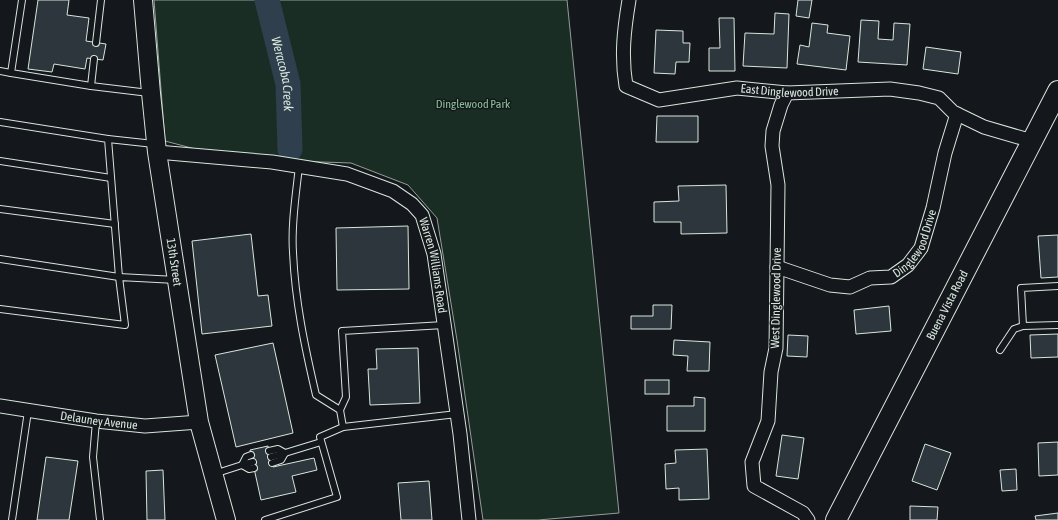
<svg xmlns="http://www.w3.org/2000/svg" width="1058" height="520" font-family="'Asap Condensed',sans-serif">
  <rect width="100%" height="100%" fill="#14181c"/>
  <path fill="#1a2d24" stroke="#939e99" d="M154 0H567L619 513 538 520H483L457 340 437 218 408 185 351 163 233 159 165 141Z"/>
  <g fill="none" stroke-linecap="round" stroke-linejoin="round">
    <path stroke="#2f3f4d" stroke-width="25" id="s1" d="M267 0 288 84 290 149"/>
  </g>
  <g fill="#2c363c" stroke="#d8e6dc">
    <path d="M38 0H69L67 15 89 18 86 41 106 44 103 60 87 58 85 69 54 64 52 72 28 69Z"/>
    <path d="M798 0H812L809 18 796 16Z"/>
    <path d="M775 13 789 14 787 68 743 66 745 33 774 34Z"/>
    <path d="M719 18H734L735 71H709V48H720Z"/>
    <path d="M861 20 879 21 878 39 893 40 894 23 910 24 907 65 858 62Z"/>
    <path d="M812 23 828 25 827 33 850 36 846 70 797 64 800 45 809 47Z"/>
    <path d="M656 30 683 31V43H690L689 62H676L675 74 654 73Z"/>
    <path d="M926 47 961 52 958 74 923 69Z"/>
    <path d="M657 116H698V142H656Z"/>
    <path d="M726 185 727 233 681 234V222H654V202L679 201 678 186Z"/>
    <path d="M408 226 409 289 337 290 336 228Z"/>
    <path d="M251 234 258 296 268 295 272 326 202 334 192 241Z"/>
    <path d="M1058 235V277L1041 278 1038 236Z"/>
    <path d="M653 305H672L671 329H631V316H653Z"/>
    <path d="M889 306 891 331 856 334 854 310Z"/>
    <path d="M1058 334V357L1031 358 1030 335Z"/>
    <path d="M788 335 808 336 807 357 787 356Z"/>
    <path d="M674 340 710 342 709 371H687L688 356 673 355Z"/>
    <path d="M273 343 293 433 236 447 215 355Z"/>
    <path d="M418 348 420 403 370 405 368 369H377L376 349Z"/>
    <rect x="645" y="380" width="24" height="14"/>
    <path d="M694 397 705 398V431H667V406H694Z"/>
    <path d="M782 435 804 438 798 479 776 476Z"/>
    <path d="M1058 442V475L1039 476 1038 443Z"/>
    <path d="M925 444 951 453 937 490 912 481Z"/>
    <path d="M268 446 273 467 314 458 317 470 292 476 296 492 261 500 250 450Z"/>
    <path d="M707 449 709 499 679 500V488L666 489 665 464 676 463 675 450Z"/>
    <path d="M46 457 78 461 69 520H37Z"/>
    <path d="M1016 469 1017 490 1002 491 1000 470Z"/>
    <path d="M163 470 165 520H147L146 471Z"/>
    <path d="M429 481 432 520H401L398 483Z"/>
    <path d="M910 506 938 507 937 520H910Z"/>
    <path d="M1058 513V520H1036L1035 516Z"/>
  </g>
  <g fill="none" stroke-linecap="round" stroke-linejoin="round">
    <g stroke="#d8e6dc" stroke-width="8">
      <g id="service">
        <path d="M22 0 11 73 91 86 149 93"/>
        <path d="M96 43 101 0"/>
        <path d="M0 71 11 73"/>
        <path d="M91 86 94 59"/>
        <path d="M0 122 108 139 119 277 0 259"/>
        <path d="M108 139 154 144"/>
        <path d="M0 161 111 178"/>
        <path d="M299 166C296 195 291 224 293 252 295 301 305 348 316 395L340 410 343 427"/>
        <path d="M0 209 115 224"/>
        <path d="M0 309 125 325 119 277 176 280"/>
        <path d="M1023 326 1058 325"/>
        <path d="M1000 350 1014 329 1023 326 1021 288 1058 286"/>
        <path d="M340 410 346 397 342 331 444 325"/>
        <path d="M96 421 93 457 100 520"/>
        <path d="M269 451 278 449 285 453"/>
        <path d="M271 457 285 453"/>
        <path d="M272 463 281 460 285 453 321 442"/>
        <path d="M242 465 246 457 251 455"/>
        <path d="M242 465 253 462"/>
        <path d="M214 474 242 465 249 469 254 468"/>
        <path d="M12 520 28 411"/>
        <path d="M265 520 337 497 320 437 343 427 457 414"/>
      </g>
    </g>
    <g stroke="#d8e6dc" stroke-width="15">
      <g id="minor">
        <path id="s2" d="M629 0C624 30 621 56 626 86L659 100 737 88 787 93 890 89 919 93 939 98 953 112 984 127 1032 141"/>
        <path d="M787 93 781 105 773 131 772 146 778 185 776 348 771 372 768 421 752 462 754 486 803 513 808 520"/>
        <path id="s3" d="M157 152 272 162 347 174 393 191 412 204 422 215 434 254 460 434 469 520"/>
        <path id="s4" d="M777 267 830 285 850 287 870 278 891 277 908 265 921 248 933 208 945 153 957 114"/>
        <path id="s5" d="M0 406 96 421 145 426 199 422"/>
      </g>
    </g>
    <g stroke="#d8e6dc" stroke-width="20">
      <g id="secondary">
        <path id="s6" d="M143 0 151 93 157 152 199 422 226 520"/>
      </g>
    </g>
    <g stroke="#d8e6dc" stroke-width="22">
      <g id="primary">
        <path id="s7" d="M836 520 1058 91"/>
      </g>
    </g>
    <use href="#service" stroke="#14181c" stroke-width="6"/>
    <use href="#minor" stroke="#14181c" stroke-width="13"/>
    <use href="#secondary" stroke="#14181c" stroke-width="18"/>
    <use href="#primary" stroke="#14181c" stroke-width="20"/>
  </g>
  <g text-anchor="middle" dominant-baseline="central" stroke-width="3" stroke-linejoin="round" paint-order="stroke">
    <g font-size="12" fill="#d8e6dc" stroke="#14181c">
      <text stroke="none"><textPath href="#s2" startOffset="254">East Dinglewood Drive</textPath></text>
      <text stroke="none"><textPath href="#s4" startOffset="162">Dinglewood Drive</textPath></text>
      <text stroke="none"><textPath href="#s6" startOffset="264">13th Street</textPath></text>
      <text stroke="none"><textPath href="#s3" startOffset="330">Warren Williams Road</textPath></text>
      <text transform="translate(776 298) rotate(-89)">West Dinglewood Drive</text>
      <text stroke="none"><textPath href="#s7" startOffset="242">Buena Vista Road</textPath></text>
      <text stroke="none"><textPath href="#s5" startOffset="100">Delauney Avenue</textPath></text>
    </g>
    <g font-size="12" fill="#8ac095" stroke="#14181c">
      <text x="473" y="104">Dinglewood Park</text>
    </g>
    <g font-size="13" font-style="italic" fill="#d8e6dc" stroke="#14181c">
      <text stroke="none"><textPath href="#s1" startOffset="76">Weracoba Creek</textPath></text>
    </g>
  </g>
</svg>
